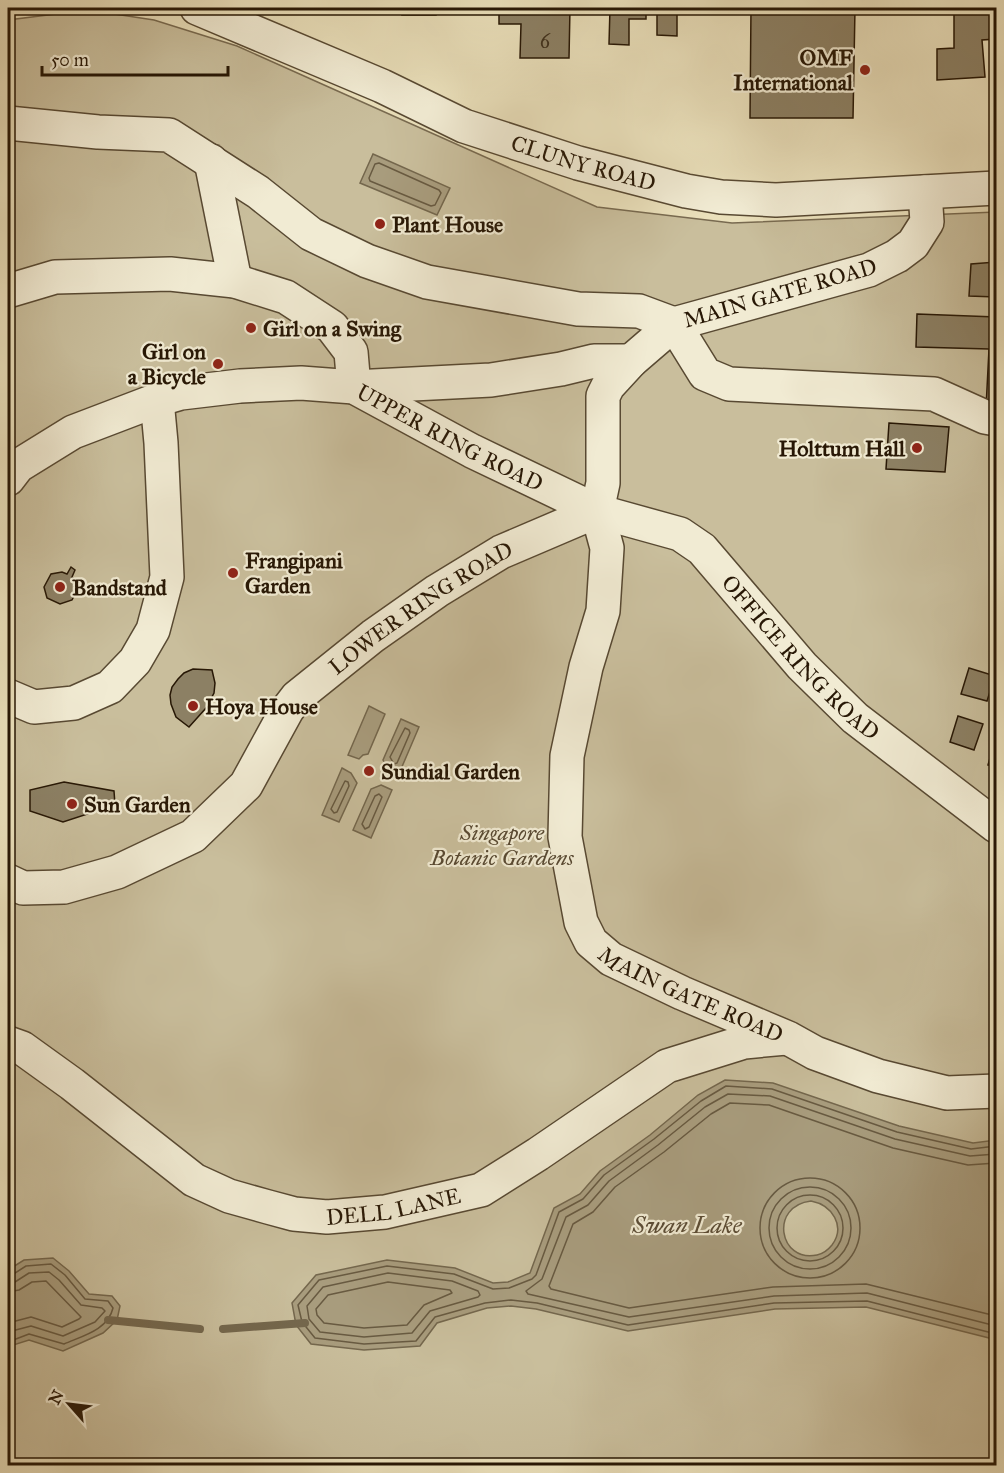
<svg xmlns="http://www.w3.org/2000/svg" width="1004" height="1473" font-family="'IM FELL Great Primer',serif">
  <rect width="100%" height="100%" fill="#eae0bb"/>
  <filter id="stains"><feTurbulence type="fractalNoise" baseFrequency=".00333" numOctaves="4"/><feColorMatrix values="0 0 0 0 .2 0 0 0 0 .09 0 0 0 0 .02 0 0 0 .5 -.17"/></filter>
  <radialGradient id="worn" r=".72"><stop offset=".6" stop-color="#630" stop-opacity="0"/><stop offset="1" stop-color="#630" stop-opacity=".3"/></radialGradient>
  <path fill="#c9be9c" stroke="#786a50" stroke-width="1.5" d="M88 10 154 20 237 46 597 207 732 223 996 212V1465H8V20Z"/>
  <g fill="#a89c7d" stroke="#74674d" stroke-width="1.5" fill-rule="evenodd">
    <path d="M373 154 450 188 437 215 360 183Z"/>
    <path d="M369 706 385 714 368 754 363 755 359 759 348 755Z"/>
    <path d="M401 719 419 727 398 776 387 771V767L383 760Z"/>
    <path d="M342 768 351 773 357 783 339 822 322 815Z"/>
    <path d="M381 785 392 790 371 838 353 830 371 789Z"/>
    <path d="M725 1080 773 1083 899 1126 973 1143 996 1140V1341L993 1339 866 1307 775 1309 628 1331 536 1309 511 1306 487 1308 437 1323 420 1346 364 1350 311 1344 296 1325 292 1303 316 1275 387 1260 455 1268 493 1283 508 1282 530 1273 554 1208 580 1194 600 1171 650 1135 698 1095ZM811 1201C832 1205 846 1226 832 1245 828 1250 822 1254 817 1255 779 1263 769 1206 811 1201Z"/>
    <path d="M53 1258 69 1271 89 1294 112 1296 120 1306 117 1320 103 1333 63 1351 29 1340 13 1345 8 1357V1270L24 1260Z"/>
  </g>
  <g fill="none" stroke-linecap="round" stroke-linejoin="round">
    <g stroke="#685a41" stroke-width="1.5">
      <path d="M379 163 439 190 441 193 435 205 431 206 370 181 369 178 375 164Z"/>
      <path d="M405 728 409 730 410 733 397 763 394 764 390 757Z"/>
      <path d="M345 781 348 782 349 786 337 812 334 813 331 809Z"/>
      <path d="M379 794 382 797 369 827 365 829 362 824 375 796Z"/>
      <path d="M996 1146 971 1149 897 1132 772 1089 726 1086 701 1101 654 1139 604 1175 583 1199 559 1212 536 1275 532 1279 509 1288 493 1289 454 1274 387 1266 319 1280 298 1305 302 1322 315 1338 364 1344 416 1341 435 1317 485 1303 511 1300 537 1303 628 1325 774 1303 867 1301 996 1334"/>
      <path d="M996 1154 970 1156 895 1139 770 1096 728 1094 705 1107 658 1145 609 1181 588 1205 566 1217 542 1279 526 1291 528 1294 629 1317 774 1296 867 1293 996 1326"/>
      <path d="M996 1163 968 1165 893 1148 769 1105 730 1103 711 1114 664 1152 615 1187 593 1212 573 1224 549 1286 551 1289 629 1308 773 1287 866 1284 996 1316"/>
      <circle cx="810" cy="1228" r="50"/>
      <circle cx="810" cy="1228" r="41"/>
      <circle cx="810" cy="1228" r="33"/>
      <path d="M388 1273 452 1281 478 1291 480 1295 478 1297 430 1311 412 1333 364 1337 320 1332 309 1319 307 1306 323 1287Z"/>
      <path d="M8 1275H12L26 1266 51 1264 65 1275 85 1299 108 1301 113 1308C108 1330 82 1336 64 1344L29 1334 8 1342"/>
      <path d="M388 1282 450 1290 452 1293 424 1305 407 1325 364 1328 324 1323 317 1315 316 1309 328 1295Z"/>
      <path d="M8 1283 15 1282 29 1273 49 1272 59 1280 81 1305 102 1308 105 1311 95 1322 63 1336 31 1326 8 1332"/>
      <path d="M8 1292 19 1290 32 1282 46 1281 81 1317 79 1319 62 1327 31 1317 8 1323"/>
    </g>
    <g stroke="#74674d" stroke-width="8">
      <path d="M108 1320 200 1329"/>
      <path d="M223 1329 305 1323"/>
    </g>
  </g>
  <g fill="#8c8064" stroke="#271705" stroke-width="1.5">
    <path d="M403 8H436V15H402Z"/>
    <path d="M499 8H570L569 58H520L521 24H499Z"/>
    <path d="M610 8H700V11H677V36L657 35V11H646V19H629V45L609 44Z"/>
    <path d="M751 8H855L853 118H750Z"/>
    <path d="M954 8H994L996 39 982 40 985 77 937 80V49L954 48Z"/>
    <path d="M996 262V297L969 296 971 264Z"/>
    <path d="M917 314 996 317V409L986 408 989 349 916 347Z"/>
    <path d="M889 423 949 427 945 472 886 469Z"/>
    <path d="M71 567 75 570 72 577 76 580 77 590 72 600 60 604 47 598 44 587 51 574 62 572 67 574Z"/>
    <path d="M969 668 995 676 987 701 961 694Z"/>
    <path d="M193 669 212 670 215 683 214 693 206 708 189 727 176 717 171 704 170 695 172 687 178 679 184 673Z"/>
    <path d="M958 716 983 724 974 750 950 742Z"/>
    <path d="M996 737V767L988 765Z"/>
    <path d="M64 782 114 791 115 805 63 822 30 811V790Z"/>
  </g>
  <g fill="none" stroke-linecap="round" stroke-linejoin="round">
    <g stroke="#584932" stroke-width="36">
      <g id="minor">
        <path id="s1" d="M197 8 382 86 464 126 578 163 686 191 721 197 776 200 996 188"/>
        <path d="M8 123 98 132 169 135 258 192 311 234 367 261 427 282 578 309 639 311 674 324"/>
        <path d="M211 161 235 281"/>
        <path id="s2" d="M925 192 927 222 913 244 897 256 869 270 674 324 631 361 608 386 603 396V483L597 511 607 548 603 611 586 667 567 756 565 837 581 922 591 942 611 959 682 993 788 1038 815 1053 878 1076 947 1093 996 1091"/>
        <path d="M8 291 55 277 170 274 235 281 286 297 332 327 351 352 354 387"/>
        <path d="M674 324 705 374 729 384 934 394 985 417 996 419"/>
        <path d="M354 387 491 380 561 369 594 361H631"/>
        <path id="s3" d="M8 479 18 466 73 432 157 400 181 393 240 386 301 383 354 387 472 451 597 511 680 534 702 549 802 666 855 718 996 826"/>
        <path d="M8 696 34 707 74 703 110 687 135 661 153 630 167 577 161 443 157 400"/>
        <path id="s4" d="M8 881 23 888 64 887 117 872 193 836 246 785 287 710 297 697 373 636 437 591 501 552 597 511"/>
        <path id="s5" d="M8 1043 22 1048 72 1084 194 1180 229 1196 268 1207 294 1214 327 1217 385 1212 481 1190 538 1154 667 1066 744 1042 786 1038"/>
      </g>
    </g>
    <use href="#minor" stroke="#f1ebd3" stroke-width="33"/>
  </g>
  <g fill="#8f2418" stroke="#f1ebd3" stroke-width="2">
    <circle cx="865" cy="70" r="6"/>
    <circle cx="380" cy="224" r="6"/>
    <circle cx="251" cy="328" r="6"/>
    <circle cx="218" cy="364" r="6"/>
    <circle cx="917" cy="448" r="6"/>
    <circle cx="233" cy="573" r="6"/>
    <circle cx="60" cy="587" r="6"/>
    <circle cx="193" cy="706" r="6"/>
    <circle cx="369" cy="771" r="6"/>
    <circle cx="72" cy="804" r="6"/>
  </g>
  <g text-anchor="middle" dominant-baseline="central" stroke-width="4.5" stroke-linejoin="round" paint-order="stroke">
    <g font-size="20" fill="#40311d">
      <text x="545" y="41">6</text>
    </g>
    <g font-size="22" font-weight="bold" fill="#271705" stroke="#f1ebd3" text-anchor="start">
      <text x="853" y="57" text-anchor="end">OMF<tspan x="853" dy="25">International</tspan></text>
      <text x="392" y="224">Plant House</text>
      <text x="263" y="328">Girl on a Swing</text>
      <text x="206" y="351" text-anchor="end">Girl on<tspan x="206" dy="25">a Bicycle</tspan></text>
      <text x="905" y="448" text-anchor="end">Holttum Hall</text>
      <text x="245" y="560">Frangipani<tspan x="245" dy="25">Garden</tspan></text>
      <text x="72" y="587">Bandstand</text>
      <text x="205" y="706">Hoya House</text>
      <text x="381" y="771">Sundial Garden</text>
      <text x="84" y="804">Sun Garden</text>
    </g>
    <g font-size="22" fill="#271705" stroke="#f1ebd3">
      <text stroke="none"><textPath href="#s1" startOffset="417">CLUNY ROAD</textPath></text>
      <text transform="translate(780 293) rotate(-16)">MAIN GATE ROAD</text>
      <text stroke="none"><textPath href="#s3" startOffset="478">UPPER RING ROAD</textPath></text>
      <text stroke="none"><textPath href="#s4" startOffset="525">LOWER RING ROAD</textPath></text>
      <text stroke="none"><textPath href="#s3" startOffset="902">OFFICE RING ROAD</textPath></text>
      <text stroke="none"><textPath href="#s2" startOffset="1082">MAIN GATE ROAD</textPath></text>
      <text stroke="none"><textPath href="#s5" startOffset="438">DELL LANE</textPath></text>
    </g>
    <g font-size="22" font-style="italic" fill="#584932" stroke="#f1ebd3">
      <text x="502" y="832">Singapore<tspan x="502" dy="25">Botanic Gardens</tspan></text>
    </g>
    <g font-size="24" font-style="italic" fill="#5b4c35" stroke="#f1ebd3">
      <text x="687" y="1225">Swan Lake</text>
    </g>
  </g>
  <rect width="1004" height="1473" fill="none" stroke="#eae0bb" stroke-width="30"/>
  <rect x="9" y="9" width="986" height="1455" fill="none" stroke="#271705" stroke-width="3"/>
  <rect x="15" y="15" width="974" height="1443" fill="none" stroke="#271705" stroke-width="1.5"/>
  <g transform="translate(69 1404) rotate(298)" stroke="#f1ebd3" stroke-width="4.5" paint-order="stroke">
  <path d="M0-4.5L10 22L0 15L-10 22Z" fill="#271705"/>
  <text y="-9" font-size="16" font-weight="bold" text-anchor="middle" fill="#271705">N</text>
  </g>
  <path d="M42 66v9h186v-9" fill="none" stroke="#271705" stroke-width="3"/>
  <text x="51" y="66" font-size="18" fill="#271705" stroke="#f1ebd3" stroke-width="4.5" paint-order="stroke">50 m</text>
  <rect width="100%" height="100%" filter="url(#stains)"/>
  <rect width="100%" height="100%" fill="url(#worn)"/>
</svg>
